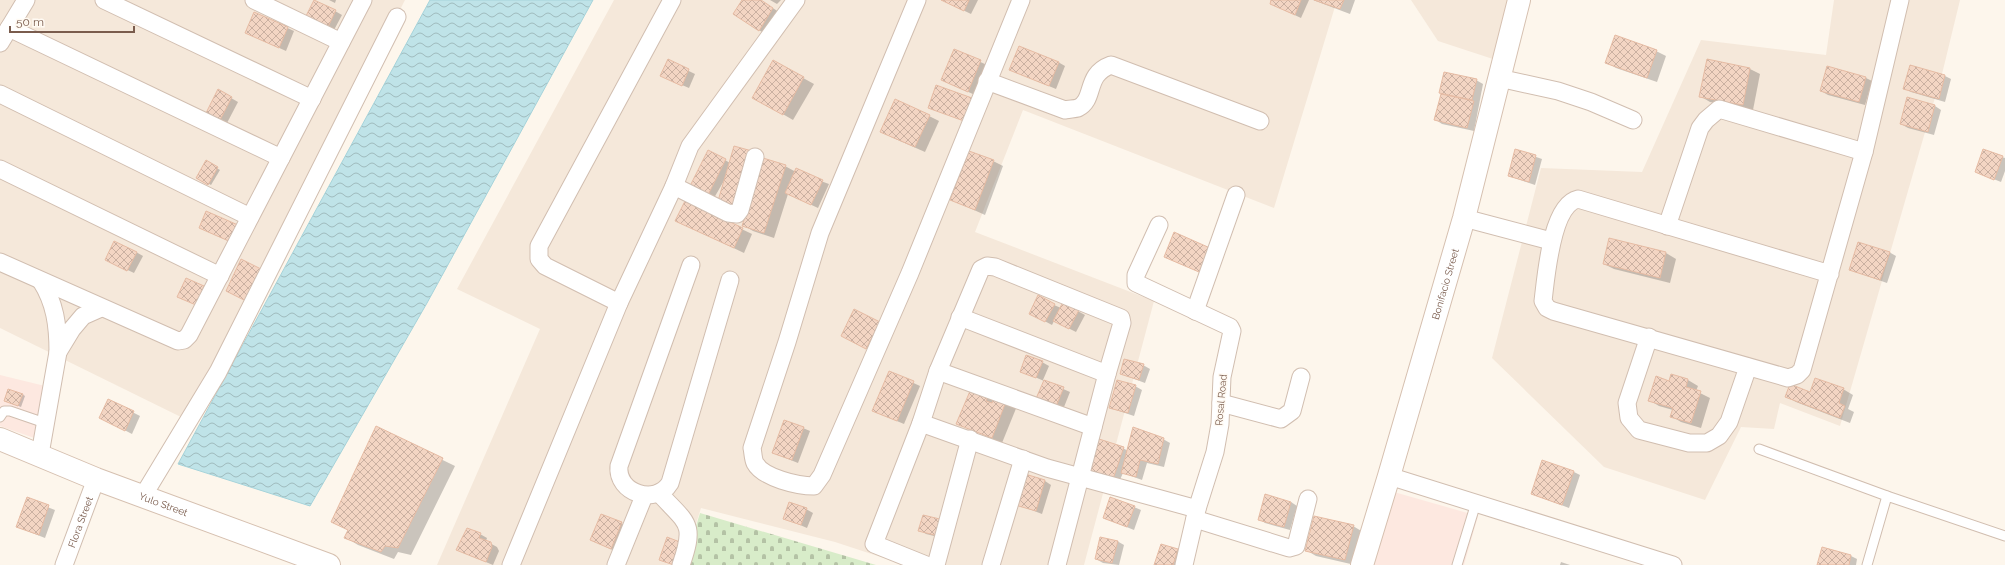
<svg xmlns="http://www.w3.org/2000/svg" width="2005" height="565" font-family="Raleway,sans-serif">
  <defs>
    <pattern id="cemetery-stones" width="16" height="16" patternUnits="userSpaceOnUse"><rect width="16" height="16" fill="#d8ecc9"/><path d="M2 7V4a2 2 0 0 1 4 0v3zM10 15v-3a2 2 0 0 1 4 0v3z" fill="#b4c2a5"/></pattern>
    <pattern id="water-waves" width="16" height="10" patternUnits="userSpaceOnUse"><rect width="16" height="10" fill="#bfe3e8"/><path d="M0 5q4-4 8 0t8 0" fill="none" stroke="#a0bbbe"/></pattern>
    <pattern id="building-cross-hatch" width="8" height="8" patternUnits="userSpaceOnUse"><rect width="8" height="8" fill="#f3d5c3"/><path d="M0 0l8 8M0 8l8-8" fill="none" stroke="#cab0a1"/></pattern>
  </defs>
  <rect width="100%" height="100%" fill="#fdf6ec"/>
  <g fill="#f5e8da">
    <path d="M0 0H405L216 369 185 419 0 328Z"/>
    <path d="M614 0H1337L1274 208 1023 110 975 232 1154 301 1084 565H905L835 542 701 508 683 565H437L540 329 457 289Z"/>
    <path d="M1411 0H1511L1496 60 1438 41Z"/>
    <path d="M1834 0H1960L1943 70 1840 426 1780 403 1774 429 1741 427 1705 500 1604 467 1492 358 1541 168 1642 172 1701 40 1826 55Z"/>
  </g>
  <g fill="#fde8e0">
    <path d="M0 375 45 386 37 439 0 426Z"/>
    <path d="M1394 492 1478 516 1464 565H1373Z"/>
  </g>
  <path fill="url(#cemetery-stones)" d="M700 513 876 565H684Z"/>
  <path fill="url(#water-waves)" stroke="#a5d3da" d="M430 0H593L427 303 310 506 178 464Z"/>
  <g fill="#0003">
    <path d="M329 0H336L335 3Z"/>
    <path d="M743 0H760L779 12 765 34 759 30Z"/>
    <path d="M770 0H781L777 4Z"/>
    <path d="M942 0H978L971 14Z"/>
    <path d="M1273 0H1309L1301 18 1271 4Z"/>
    <path d="M1313 0H1355L1350 14Z"/>
    <path d="M335 11 342 15 334 30 314 20Z"/>
    <path d="M255 13 294 31 286 51 253 36Z"/>
    <path d="M954 50 987 65 975 95 942 80Z"/>
    <path d="M1656 51 1666 56 1657 82 1616 68 1606 62Z"/>
    <path d="M1708 60 1750 69 1760 74 1753 110 1710 102 1700 96Z"/>
    <path d="M668 61 695 74 689 88 668 79Z"/>
    <path d="M774 62 814 84 793 120 762 102Z"/>
    <path d="M1058 62 1065 66 1056 89 1010 70Z"/>
    <path d="M1445 73 1476 80 1483 84 1474 131 1442 124 1436 120Z"/>
    <path d="M1945 76 1951 79 1945 102 1911 92 1904 88Z"/>
    <path d="M1866 78 1872 81 1865 105 1828 95 1821 91Z"/>
    <path d="M219 91 238 102 227 123 207 112Z"/>
    <path d="M1935 106 1941 110 1934 135 1908 128 1901 124Z"/>
    <path d="M929 116 939 121 925 152 891 137Z"/>
    <path d="M1516 150 1542 159 1535 185 1509 176Z"/>
    <path d="M2002 157 2005 158V171L2001 182 1976 172Z"/>
    <path d="M725 160 730 163 742 209 725 204V179L714 198 697 189Z"/>
    <path d="M993 161 1003 166 985 215 952 200Z"/>
    <path d="M206 162 220 170 211 185 197 177Z"/>
    <path d="M785 166 796 172 829 184 818 208 788 194 774 238 753 231 743 225Z"/>
    <path d="M685 202 752 234 744 253 677 221Z"/>
    <path d="M207 213 237 245 200 228Z"/>
    <path d="M1610 239 1666 253 1676 259 1670 283 1614 269 1604 264Z"/>
    <path d="M136 252 143 256 134 273 113 263Z"/>
    <path d="M1889 252 1896 256 1887 283 1850 270Z"/>
    <path d="M1063 303 1085 315 1076 332 1054 321 1052 325 1037 317 1054 305 1061 308Z"/>
    <path d="M879 323 873 352 848 339Z"/>
    <path d="M1042 362 1049 366 1043 380 1070 392 1062 412 1043 405 1044 381 1021 371Z"/>
    <path d="M1143 365 1150 369 1145 383 1121 374Z"/>
    <path d="M890 372 920 386 904 424 880 414Z"/>
    <path d="M1672 375 1688 380 1698 386 1696 391 1710 398 1701 428 1681 422 1671 416 1673 410 1659 406 1649 400 1670 382Z"/>
    <path d="M974 385 1017 406 1002 443 957 423Z"/>
    <path d="M1135 386 1142 390 1134 416 1110 408Z"/>
    <path d="M1843 389 1853 395 1848 409 1854 412 1850 423 1796 402 1786 396Z"/>
    <path d="M22 394 25 396 21 407 8 402Z"/>
    <path d="M109 400 140 416 132 434 107 421Z"/>
    <path d="M377 428 455 466 411 555 398 552 394 559 358 545 345 537 349 531 332 521Z"/>
    <path d="M803 428 810 431 798 463 773 453Z"/>
    <path d="M1163 439 1170 443 1164 467 1147 463 1142 480 1123 473 1119 482 1089 470 1123 448 1128 451Z"/>
    <path d="M1574 472 1580 475 1569 508 1532 494Z"/>
    <path d="M1045 481 1051 485 1042 514 1016 504Z"/>
    <path d="M27 499 55 510 45 538 17 527Z"/>
    <path d="M1291 502 1297 506 1290 530 1265 523 1259 519Z"/>
    <path d="M1134 507 1141 510 1134 530 1104 518Z"/>
    <path d="M806 509 813 513 807 528 784 518Z"/>
    <path d="M923 516 946 539 926 534 920 530Z"/>
    <path d="M621 523 628 527 617 552 591 540Z"/>
    <path d="M1353 526 1363 532 1355 565 1316 556 1306 550Z"/>
    <path d="M480 534 487 538 486 541 497 547 499 551 493 565 464 553Z"/>
    <path d="M1117 541 1124 545 1119 565 1103 563 1096 559Z"/>
    <path d="M1177 550 1184 553 1180 565H1155Z"/>
    <path d="M1851 556 1857 559 1856 565H1818Z"/>
    <path d="M1561 562 1570 565H1560Z"/>
  </g>
  <g fill="url(#building-cross-hatch)" stroke="#e6bba3">
    <path d="M314 0 336 10 328 27 306 16Z"/>
    <path d="M742 0H761L773 8 759 31 733 14Z"/>
    <path d="M941 0H969L964 11Z"/>
    <path d="M1271 0H1301L1295 15 1270 4Z"/>
    <path d="M1314 0H1344L1340 9Z"/>
    <path d="M254 12 288 27 279 48 245 33Z"/>
    <path d="M1615 35 1657 50 1647 78 1605 63Z"/>
    <path d="M1019 46 1059 62 1049 86 1009 70Z"/>
    <path d="M954 49 981 60 968 92 941 80Z"/>
    <path d="M668 59 689 69 682 86 660 76Z"/>
    <path d="M1707 59 1750 68 1743 105 1699 97Z"/>
    <path d="M773 60 804 77 783 115 752 98Z"/>
    <path d="M1910 65 1945 75 1939 99 1903 89Z"/>
    <path d="M1827 66 1866 77 1859 102 1820 91Z"/>
    <path d="M1444 72 1477 79 1472 100 1439 93Z"/>
    <path d="M936 85 972 98 964 121 928 108Z"/>
    <path d="M218 89 232 97 220 120 206 113Z"/>
    <path d="M1441 94 1474 101 1467 128 1434 120Z"/>
    <path d="M1907 97 1935 105 1928 132 1900 124Z"/>
    <path d="M895 99 930 115 915 147 880 132Z"/>
    <path d="M734 146 752 151 736 206 718 201Z"/>
    <path d="M1515 149 1536 155 1529 182 1508 176Z"/>
    <path d="M1983 149 2003 156 1994 180 1975 172Z"/>
    <path d="M708 150 726 159 708 195 690 186Z"/>
    <path d="M969 151 994 160 975 210 950 200Z"/>
    <path d="M763 158 786 165 764 233 742 226Z"/>
    <path d="M206 160 218 167 208 185 196 178Z"/>
    <path d="M796 168 823 180 811 205 785 193Z"/>
    <path d="M685 201 743 228 734 248 675 221Z"/>
    <path d="M206 211 238 225 231 242 199 228Z"/>
    <path d="M1174 232 1210 248 1199 272 1164 257Z"/>
    <path d="M1609 238 1666 252 1660 278 1603 264Z"/>
    <path d="M114 241 137 252 127 271 105 260Z"/>
    <path d="M1858 242 1890 252 1880 280 1849 270Z"/>
    <path d="M241 259 261 269 246 301 226 291Z"/>
    <path d="M186 278 204 286 196 305 177 297Z"/>
    <path d="M1038 295 1055 304 1045 322 1029 314Z"/>
    <path d="M1063 302 1079 310 1069 329 1053 321Z"/>
    <path d="M854 309 880 322 866 349 841 336Z"/>
    <path d="M1026 355 1043 361 1036 378 1020 372Z"/>
    <path d="M1124 359 1144 364 1139 380 1120 374Z"/>
    <path d="M889 371 914 381 897 421 872 411Z"/>
    <path d="M1671 374 1688 379 1686 387 1701 391 1691 423 1670 417 1673 408 1648 401 1656 376 1669 381Z"/>
    <path d="M1815 378 1844 388 1839 403 1845 406 1840 418 1785 397 1790 384 1810 392Z"/>
    <path d="M1044 380 1064 387 1055 409 1035 401Z"/>
    <path d="M1117 380 1136 385 1128 413 1109 408Z"/>
    <path d="M973 384 990 392 986 401 992 403 995 395 1007 399 992 438 956 424Z"/>
    <path d="M8 389 23 394 18 406 4 401Z"/>
    <path d="M108 399 134 411 125 431 99 418Z"/>
    <path d="M784 420 804 427 792 460 772 453Z"/>
    <path d="M376 426 443 458 398 548 385 546 381 552 344 538 348 530 331 522Z"/>
    <path d="M1133 427 1164 438 1158 464 1140 460 1136 477 1121 473Z"/>
    <path d="M1099 439 1124 447 1113 479 1088 470Z"/>
    <path d="M1542 460 1574 471 1562 505 1531 494Z"/>
    <path d="M1025 474 1045 480 1036 511 1015 505Z"/>
    <path d="M1265 494 1291 502 1284 527 1258 520Z"/>
    <path d="M27 497 49 505 39 535 16 527Z"/>
    <path d="M1110 497 1135 506 1127 527 1103 518Z"/>
    <path d="M789 502 807 508 801 525 783 519Z"/>
    <path d="M601 514 622 522 611 549 590 540Z"/>
    <path d="M923 515 944 520 939 536 918 531Z"/>
    <path d="M1314 516 1354 525 1345 560 1305 551Z"/>
    <path d="M467 528 481 533 479 538 491 542 492 547 486 562 456 550Z"/>
    <path d="M667 537 685 544 674 565 659 560Z"/>
    <path d="M1100 537 1118 541 1112 563 1095 559Z"/>
    <path d="M1161 544 1178 549 1173 565H1154Z"/>
    <path d="M1822 547 1851 555 1849 565H1817Z"/>
  </g>
  <g fill="none" stroke-linecap="round" stroke-linejoin="round">
    <g stroke="#d1beb0" stroke-width="11">
      <g id="lane">
        <path d="M0 417 4 411H10L45 423"/>
        <path d="M1759 449 1887 496"/>
        <path d="M1457 565 1476 503"/>
        <path d="M1867 565 1887 496 2005 536"/>
      </g>
    </g>
    <g stroke="#d1beb0" stroke-width="19">
      <g id="street">
        <path d="M104 0 312 99"/>
        <path d="M254 0 341 42"/>
        <path d="M917 0 820 233 787 342 752 448C753 452 753 459 755 463 763 478 798 486 814 486L822 475 910 273 1021 0"/>
        <path d="M9 28 281 158"/>
        <path d="M0 43 26 0"/>
        <path d="M1499 78 1558 91 1591 102 1633 120"/>
        <path d="M987 81 1065 110C1069 109 1074 109 1078 108 1096 99 1084 75 1111 65L1260 121"/>
        <path d="M0 94 250 217"/>
        <path d="M0 169 220 276"/>
        <path d="M674 186 728 213 737 214 740 210 755 157"/>
        <path d="M1464 218 1551 241"/>
        <path d="M1159 225 1136 275V283L1230 327 1232 331 1222 377 1220 424 1215 452 1197 509 1184 565"/>
        <path d="M1667 226 1700 128 1706 120 1719 109 1864 152"/>
        <path d="M0 262 178 341 184 340 189 335 363 0"/>
        <path d="M691 265 619 466C616 493 656 506 670 483L730 280"/>
        <path d="M1830 274 1578 199C1551 205 1546 278 1543 301L1547 308 1553 311 1788 378 1797 375 1802 370 1864 152 1900 0"/>
        <path d="M41 281C55 303 58 325 58 352L72 329 83 316 101 308"/>
        <path d="M619 303 545 266 539 259V246L672 0"/>
        <path d="M1195 311 1236 195"/>
        <path d="M960 317 1107 374"/>
        <path d="M1649 337 1627 403 1629 418 1639 430 1689 443H1707L1719 436 1729 422 1748 367"/>
        <path d="M938 371 1093 427"/>
        <path d="M1221 403 1281 419 1292 411 1301 377"/>
        <path d="M921 423 1047 468 1197 509"/>
        <path d="M40 454 58 352"/>
        <path d="M1389 476 1673 565"/>
        <path d="M659 493C687 524 696 522 681 565"/>
        <path d="M143 496 218 372 397 17"/>
        <path d="M1195 519 1289 548 1296 546 1308 499"/>
        <path id="s1" d="M64 565 96 479"/>
        <path d="M511 565 619 303 674 186 690 146 796 0"/>
        <path d="M616 565 644 496"/>
        <path d="M926 565 874 544 921 423 938 371 981 269 987 266 995 267 1121 318 1122 323 1107 374 1057 565"/>
        <path d="M936 565 970 439"/>
        <path d="M991 565 1023 459"/>
      </g>
    </g>
    <g stroke="#d6c0b0" stroke-width="24">
      <g id="secondary">
        <path id="s2" d="M0 439 96 479 329 565"/>
        <path id="s3" d="M1362 565 1389 476 1464 218 1519 0"/>
      </g>
    </g>
    <use href="#lane" stroke="#fff" stroke-width="9"/>
    <use href="#street" stroke="#fff" stroke-width="17"/>
    <use href="#secondary" stroke="#fff" stroke-width="22"/>
  </g>
  <g text-anchor="middle" dominant-baseline="central" stroke-width="3" stroke-linejoin="round" paint-order="stroke">
    <g font-size="10" fill="#7a5c4d" stroke="#fffaf3">
      <text stroke="none"><textPath href="#s3" startOffset="293">Bonifacio Street</textPath></text>
      <text transform="translate(1221 400) rotate(-85)">Rosal Road</text>
      <text stroke="none"><textPath href="#s2" startOffset="176">Yulo Street</textPath></text>
      <text stroke="none"><textPath href="#s1" startOffset="46">Flora Street</textPath></text>
    </g>
  </g>
  <path d="M10 26v6h124v-6" fill="none" stroke="#7a5c4d" stroke-width="2"/>
  <text x="16" y="26" font-size="12" fill="#7a5c4d" stroke="#fffaf3" stroke-width="3" paint-order="stroke">50 m</text>
</svg>
